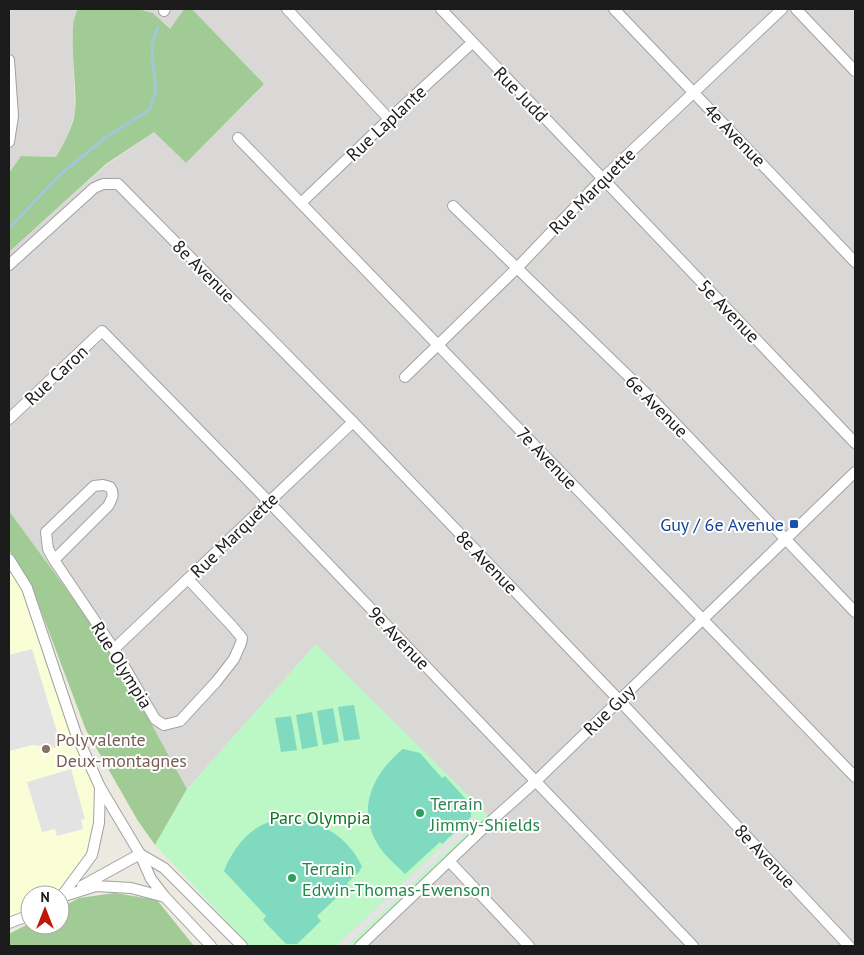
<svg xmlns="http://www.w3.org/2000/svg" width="864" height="955" font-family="'PT Sans',sans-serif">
  <rect width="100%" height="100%" fill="#ece9e0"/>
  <g fill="#d9d8d7">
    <path d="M9 9H78L75 14 72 35 75 111 68 136 56 157 21 156 9 173Z"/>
    <path d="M138 9H184L170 29 153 13Z"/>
    <path d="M192 9H855V946H356L316 644 187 789 111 650 9 511V252L104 167 154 132 186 163 264 84Z"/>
  </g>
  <path fill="#fafed7" d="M9 559 27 588 100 787 92 855 60 895H30V915L9 923Z"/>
  <g fill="#a0cb95">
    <path d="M78 9H138L153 13 170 29 184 9H192L264 84 186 163 154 132 106 164 9 252V173L21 156 56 157C64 143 73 128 75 111 78 87 66 27 78 9Z"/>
    <path d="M9 511 111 650 187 789 155 845 138 821 86 730 32 587 9 550Z"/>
    <path d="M115 893 157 900 194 946H9V934L30 923V925H60V908L79 898Z"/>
  </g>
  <path fill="#bcf7c6" d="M316 644 490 817 356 946H250L155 845 187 789Z"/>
  <g fill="#7fdabf">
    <path d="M354 705 360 739 344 741 338 707Z"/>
    <path d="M333 708 339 742 323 745 317 711Z"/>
    <path d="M312 712 318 746 302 749 296 715Z"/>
    <path d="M291 716 297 750 281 752 275 718Z"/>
    <path d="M403 749 420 753 442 778 445 776 471 805V817L442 844 440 842 405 874C398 867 390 860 383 852 354 814 370 776 403 749Z"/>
    <path d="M294 819C326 824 347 837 362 866L359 872 347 883 349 886 317 916 321 921 297 944H286L263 920 266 916 224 871C231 853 244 834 262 825 272 820 283 820 294 819Z"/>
  </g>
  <g fill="#e3e3e3">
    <path d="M32 649 57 732V748L33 745 9 751V655Z"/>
    <path d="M71 769 85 819 81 820 83 829 57 836 55 829 42 832 27 782Z"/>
    <path d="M474 816 479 821 347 946H336Z"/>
  </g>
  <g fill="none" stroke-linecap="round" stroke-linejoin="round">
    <path stroke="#a1c7d9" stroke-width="3" d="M9 228 61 174 105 138 149 110 156 92 152 53 153 40 158 27"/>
    <g stroke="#a2a2a2" stroke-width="12">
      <g id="minor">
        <path d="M287 9 389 119"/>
        <path d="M441 9 855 443"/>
        <path d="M614 9 855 262"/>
        <path d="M796 9 855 71"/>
        <path d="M164 11 165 9"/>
        <path d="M9 60 13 116 9 142"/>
        <path d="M238 138 855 777"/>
        <path d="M301 203 389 119 472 43"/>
        <path d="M453 206 653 400 855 612"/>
        <path d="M9 265 94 188 103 184H118L353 422 619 700 849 946"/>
        <path d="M405 377 517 268 602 179 782 9"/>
        <path d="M9 419 102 331 269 502 693 946"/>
        <path d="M9 559 27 588 76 734 100 787 140 854 151 879 165 897 211 946"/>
        <path d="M54 560 108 506C112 499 115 494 110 487L103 485 94 486 46 532 48 549 54 560 114 649 155 719 164 725 180 721 216 682 234 659 241 643 242 638 232 626 188 579"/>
        <path d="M114 649 353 422"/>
        <path d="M140 854 164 868 242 946"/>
        <path d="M450 862 529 946"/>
        <path d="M82 886 140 854"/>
        <path d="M61 897 92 855 99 823 100 787"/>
        <path d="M61 897 96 886 131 888 165 897"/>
        <path d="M9 923 30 915"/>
        <path d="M360 946 490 822 536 781 855 472"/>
      </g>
    </g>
    <use href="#minor" stroke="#fff" stroke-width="10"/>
  </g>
  <rect fill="#1a4fb4" stroke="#fff" stroke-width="2" x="789" y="519" width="10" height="10" rx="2.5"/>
  <circle fill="#8d6e63" stroke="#fff" stroke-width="2" cx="46" cy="749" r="5"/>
  <g fill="#2e9e5b" stroke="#fff" stroke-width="2">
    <circle cx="420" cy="813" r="5"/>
    <circle cx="292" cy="878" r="5"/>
  </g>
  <g text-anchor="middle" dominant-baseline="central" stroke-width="4" stroke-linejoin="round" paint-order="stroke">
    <g font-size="18" fill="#1b1b1b" stroke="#fff">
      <text transform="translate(521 94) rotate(46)">Rue Judd</text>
      <text transform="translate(386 123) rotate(-43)">Rue Laplante</text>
      <text transform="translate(735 135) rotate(46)">4e Avenue</text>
      <text transform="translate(592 191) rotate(-45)">Rue Marquette</text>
      <text transform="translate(204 271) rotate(45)">8e Avenue</text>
      <text transform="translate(729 311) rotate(46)">5e Avenue</text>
      <text transform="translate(56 375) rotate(-43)">Rue Caron</text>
      <text transform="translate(657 406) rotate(45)">6e Avenue</text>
      <text transform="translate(547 458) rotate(46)">7e Avenue</text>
      <text transform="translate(234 535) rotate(-44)">Rue Marquette</text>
      <text transform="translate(487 562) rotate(46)">8e Avenue</text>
      <text transform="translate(399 638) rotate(46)">9e Avenue</text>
      <text transform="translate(122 665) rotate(58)">Rue Olympia</text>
      <text transform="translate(609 710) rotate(-44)">Rue Guy</text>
      <text transform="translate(765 856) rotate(47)">8e Avenue</text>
    </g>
    <g font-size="18" fill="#164399" stroke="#fff" text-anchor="end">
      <text x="784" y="524">Guy / 6e Avenue</text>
    </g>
    <g font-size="18" fill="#785e54" stroke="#fff" text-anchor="start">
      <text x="56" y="739">Polyvalente<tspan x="56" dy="21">Deux-montagnes</tspan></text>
    </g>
    <g font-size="18" fill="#27864d" stroke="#fff" text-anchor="start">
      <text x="430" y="803">Terrain<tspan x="430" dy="21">Jimmy-Shields</tspan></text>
      <text x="302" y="868">Terrain<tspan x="302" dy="21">Edwin-Thomas-Ewenson</tspan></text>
    </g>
    <g font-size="18" fill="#0e731f" stroke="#fff">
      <text x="320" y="817">Parc Olympia</text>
    </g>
  </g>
  <rect width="864" height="955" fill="none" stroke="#1b1b1b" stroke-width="20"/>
  <g transform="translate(45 910)"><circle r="24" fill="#ffffff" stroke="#a4a4a4"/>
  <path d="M0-4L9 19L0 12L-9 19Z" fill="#bf1606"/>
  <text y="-8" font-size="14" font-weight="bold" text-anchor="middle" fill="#1b1b1b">N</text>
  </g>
</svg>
